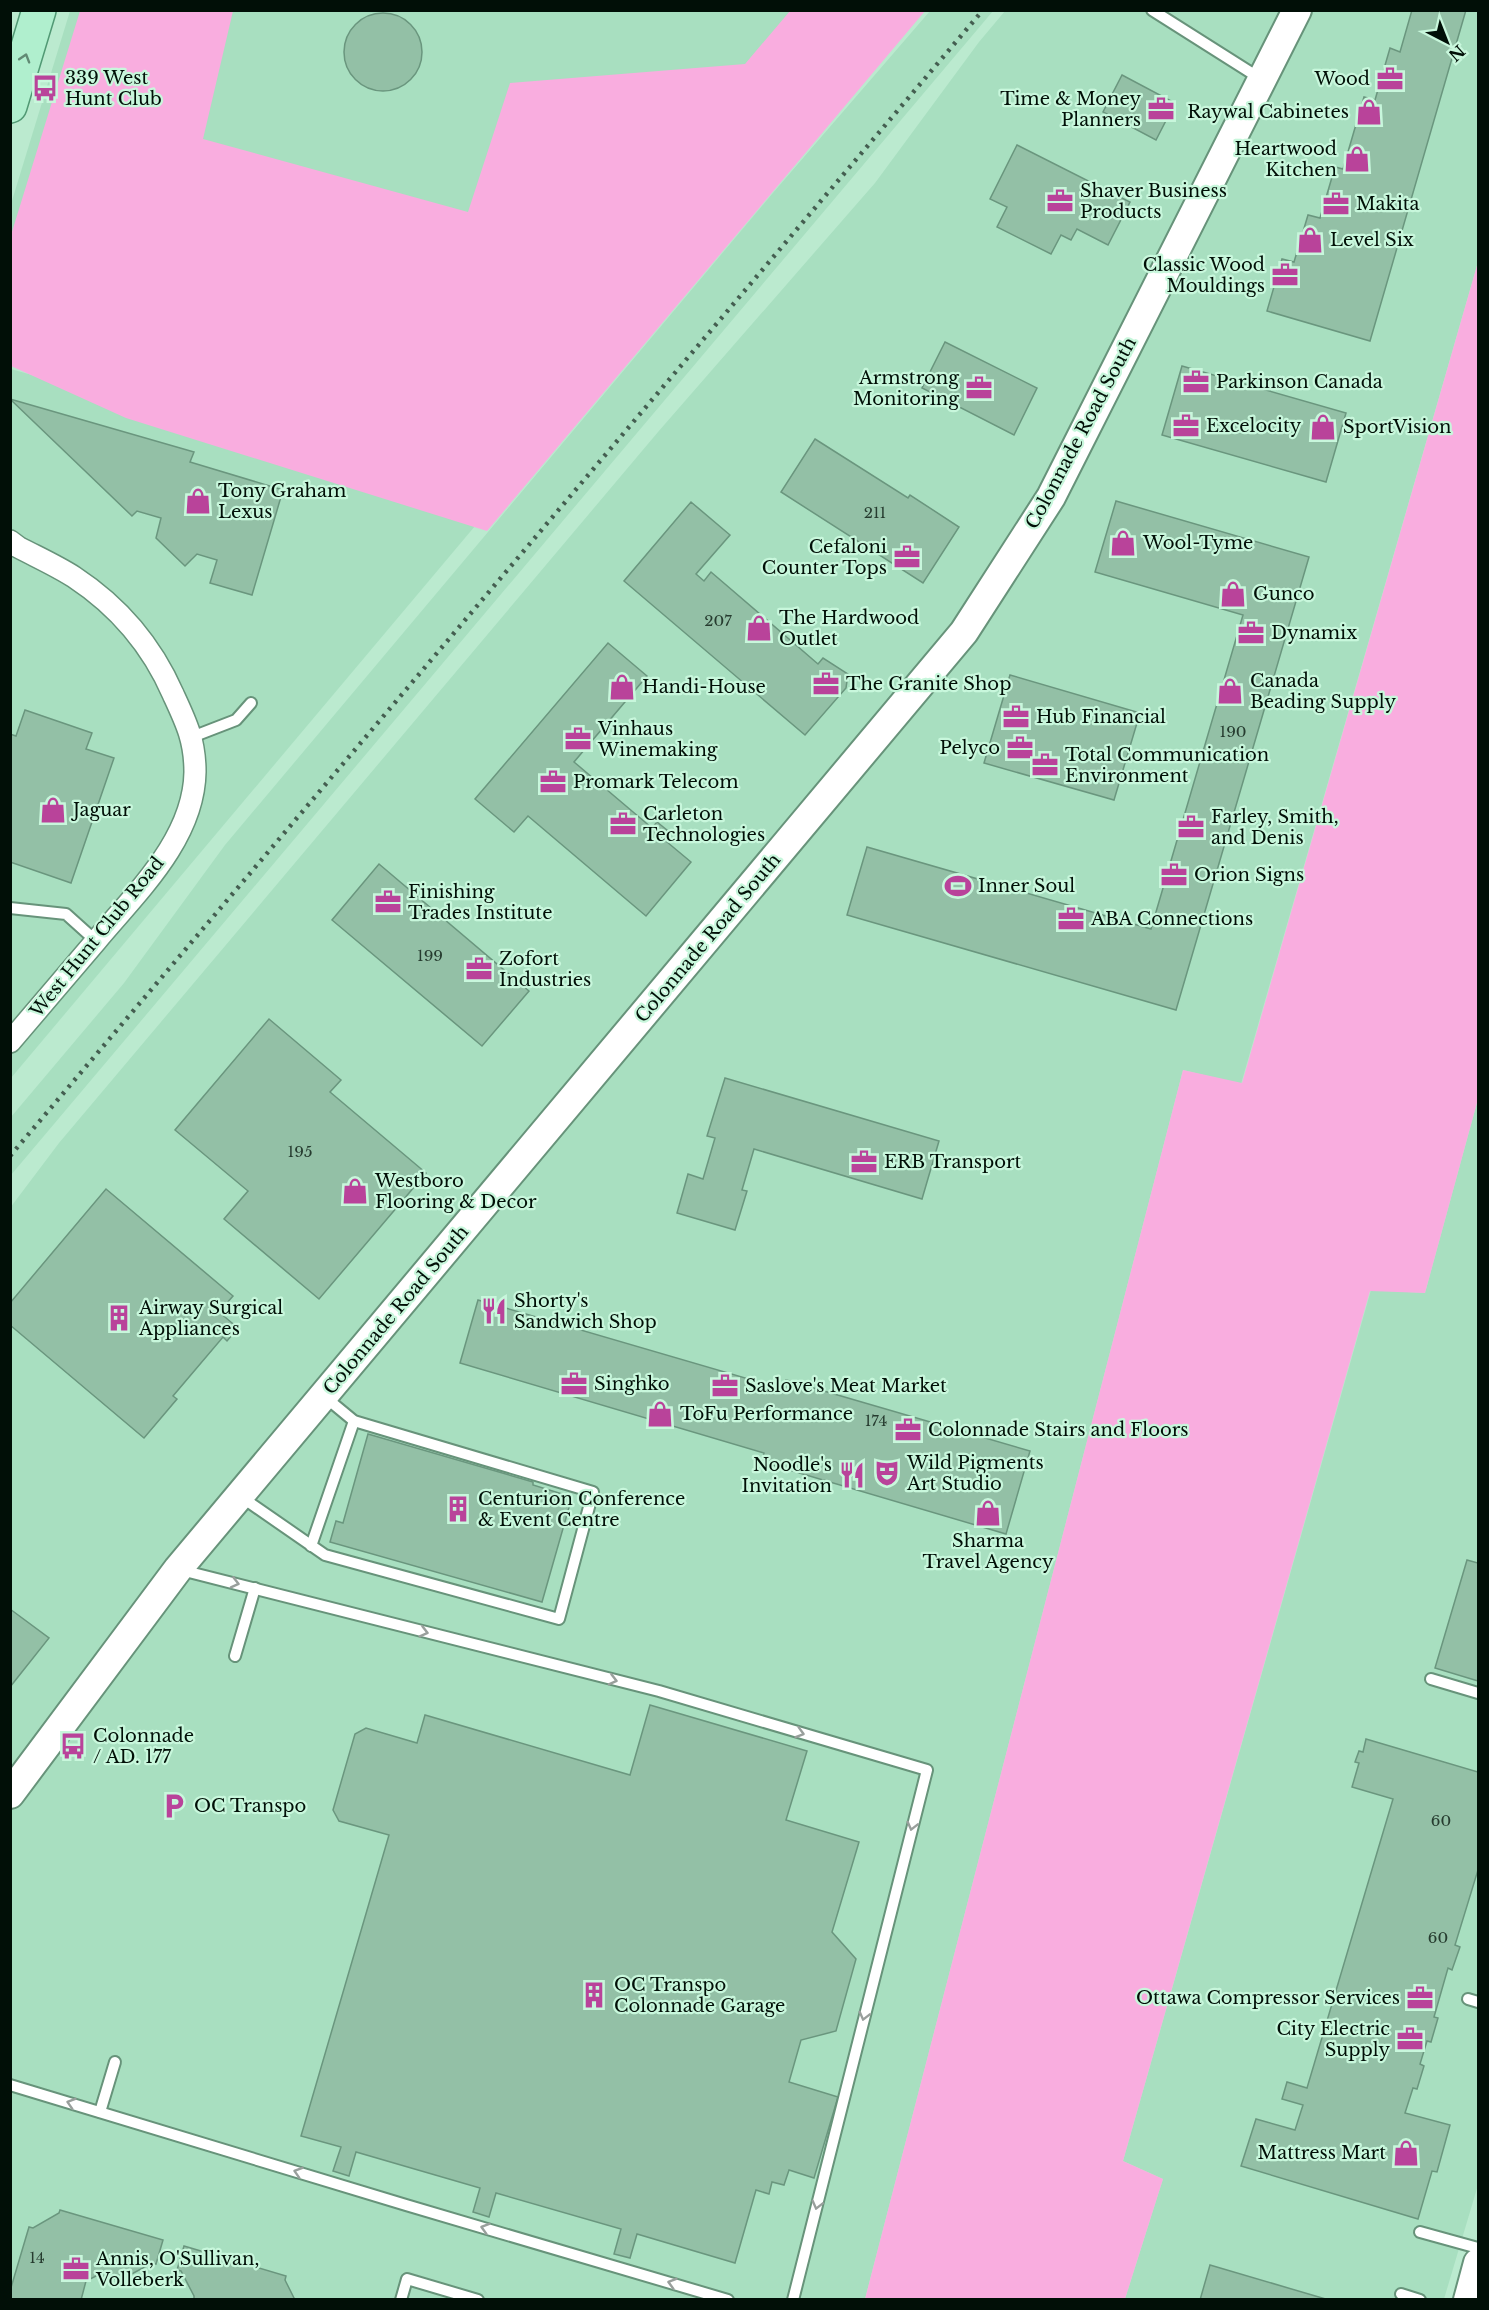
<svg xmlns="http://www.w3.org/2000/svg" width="1489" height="2310" font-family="'Libre Baskerville',serif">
  <rect width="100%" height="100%" fill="#bbeacf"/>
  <g fill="#a8dfc0">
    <path d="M70 11H823L659 280 11 349V204Z"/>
    <path d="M930 11H993L11 1175V1117L124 983 225 845 772 194Z"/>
    <path d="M1005 11H1478V262L1241 1084 1183 1070 865 2299H11L10 1208 59 1143 658 432 875 183 979 42Z"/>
    <path d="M11 369 491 507 11 1078Z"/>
    <path d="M1478 1099V2185L1444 2299H1125L1163 2179 1123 2161 1371 1290 1425 1293Z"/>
  </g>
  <g fill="#f9addf">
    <path d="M80 11H233L203 139 468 212 510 83 745 64 790 11H925L487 531 126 418 11 366V235Z"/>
    <path d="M1478 262V1099L1425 1293 1370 1291 1123 2161 1163 2179 1125 2299H865L1183 1070 1242 1083Z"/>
  </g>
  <g fill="#93c0a6" stroke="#6a967e" stroke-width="1.5">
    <path d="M1412 10H1466L1370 341 1267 311 1282 259 1294 262 1308 215 1320 218 1335 167 1343 169 1364 97 1375 100 1390 48 1400 52Z"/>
    <circle cx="383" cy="52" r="39"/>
    <path d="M1122 75 1175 103 1156 140 1103 112Z"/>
    <path d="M1017 145 1130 202 1108 245 1077 229 1071 240 1061 235 1051 254 997 227 1007 207 990 199Z"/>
    <path d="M945 342 1037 388 1014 435 922 388Z"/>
    <path d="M1182 366 1346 413 1326 482 1162 435Z"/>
    <path d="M10 399 194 452 190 462 283 490 252 595 210 583 217 560 197 554 185 566 156 538 161 518 137 511 132 516Z"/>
    <path d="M815 439 908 498 910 495 959 527 923 583 781 492Z"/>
    <path d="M1116 501 1309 557 1176 1010 847 915 867 847 1151 929 1243 615 1095 572Z"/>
    <path d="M691 502 730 535 696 574 704 581 711 572 818 664 823 658 848 674 846 688 805 735 624 581Z"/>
    <path d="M608 643 647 676 574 762 652 828 657 822 667 830 661 837 691 862 646 916 528 816 514 832 475 799Z"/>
    <path d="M1010 675 1140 713 1114 800 984 763Z"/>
    <path d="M25 710 92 733 86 749 114 758 71 883 10 862V734L16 736Z"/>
    <path d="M379 864 529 991 482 1046 332 920Z"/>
    <path d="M269 1019 341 1080 330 1092 426 1173 319 1299 224 1219 248 1191 175 1130Z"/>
    <path d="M725 1078 939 1141 922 1199 754 1149 742 1190 747 1191 735 1230 677 1213 688 1174 703 1179 715 1138 707 1136Z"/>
    <path d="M106 1189 233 1296 219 1312 238 1328 227 1341 223 1337 173 1396 177 1399 144 1438 10 1325V1303Z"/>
    <path d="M478 1300 783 1389 786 1380 1030 1451 1006 1534 762 1462 764 1453 460 1363Z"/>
    <path d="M368 1434 533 1482V1485L572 1497 542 1602 330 1542 336 1521 343 1523Z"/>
    <path d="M1467 1560 1478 1563V1681L1435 1668Z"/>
    <path d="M10 1609 49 1638 10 1687Z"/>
    <path d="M650 1705 807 1751 786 1820 859 1842 832 1932 856 1959 836 2031 801 2040 789 2082 838 2097 814 2178 789 2170 784 2185 772 2182 769 2194 756 2190 735 2263 637 2234 630 2258 614 2254 621 2229 496 2193 489 2217 473 2212 480 2188 356 2152 349 2176 333 2171 341 2147 301 2136 389 1835 339 1821 333 1810 355 1734 366 1728 417 1743 425 1715 630 1775Z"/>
    <path d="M1366 1739 1478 1772V1870L1455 1945 1460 1947 1452 1970 1448 1968 1434 2017 1438 2018 1431 2042 1427 2041 1420 2064 1424 2066 1417 2089 1413 2088 1405 2113 1450 2125 1437 2172 1432 2171 1418 2219 1241 2166 1256 2119 1295 2130 1303 2105 1282 2099 1287 2082 1307 2088 1393 1799 1352 1787 1359 1763 1355 1762 1359 1751 1363 1752Z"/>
    <path d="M60 2210 163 2240 156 2264 152 2263 126 2277 125 2281 96 2276 86 2281 81 2300H10V2291L29 2227 33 2228 59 2213Z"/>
    <path d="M184 2246 286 2276 285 2280 295 2300H194V2296L181 2271 177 2270Z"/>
    <path d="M1210 2265 1329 2300H1200Z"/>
  </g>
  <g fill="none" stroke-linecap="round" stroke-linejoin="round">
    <g stroke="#67937a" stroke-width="14">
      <g id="lane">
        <path d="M1152 10 1261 79"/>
        <path d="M192 737 236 720 251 703"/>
        <path d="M10 908 66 914 96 941"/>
        <path d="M240 1496 325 1555 559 1619 593 1492 354 1421 325 1397"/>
        <path d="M311 1546 354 1421"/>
        <path d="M181 1570 659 1691 927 1770 793 2300"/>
        <path d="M235 1656 255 1588"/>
        <path d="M1431 1679 1478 1693"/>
        <path d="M1468 1999 1478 2002"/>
        <path d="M10 2085 406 2205 728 2300"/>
        <path d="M100 2112 115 2062"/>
        <path d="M1420 2232 1478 2248"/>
        <path d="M1401 2294 1420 2300"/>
        <path d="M401 2300 407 2279 478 2300"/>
      </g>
    </g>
    <g stroke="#67937a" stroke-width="24">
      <path id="street" d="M10 541 18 547C37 557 57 566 74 577 118 606 152 646 173 694 186 722 195 740 195 772 194 839 136 893 96 941 67 975 39 1008 10 1042"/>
    </g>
    <g stroke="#67937a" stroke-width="32">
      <g id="secondary">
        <path d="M10 1794 178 1569 964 632 1051 497 1297 10"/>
        <path d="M1468 2300 1478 2263"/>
      </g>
    </g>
    <g stroke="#519974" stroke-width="36">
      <path id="primary" d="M10 106 39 10"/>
    </g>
    <use href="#lane" stroke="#fff" stroke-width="10"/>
    <use href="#street" stroke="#fff" stroke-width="21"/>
    <use href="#secondary" stroke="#fff" stroke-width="28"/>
    <use href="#primary" stroke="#b0efce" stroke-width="33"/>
    <path stroke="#445e50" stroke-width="4.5" stroke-dasharray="3 6" stroke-linecap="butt" d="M10 1156 983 10"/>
  </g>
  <defs><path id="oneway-chevron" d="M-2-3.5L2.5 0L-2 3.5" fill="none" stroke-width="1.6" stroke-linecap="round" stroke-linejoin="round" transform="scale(1.5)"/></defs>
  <use stroke="#618a74" href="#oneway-chevron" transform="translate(25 58) rotate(-73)"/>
  <g stroke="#999f9c">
    <use href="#oneway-chevron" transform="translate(235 1583) rotate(14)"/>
    <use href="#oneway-chevron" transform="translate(424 1632) rotate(14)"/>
    <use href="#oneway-chevron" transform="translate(613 1680) rotate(14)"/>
    <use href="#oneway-chevron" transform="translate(800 1733) rotate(16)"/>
    <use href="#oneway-chevron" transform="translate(912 1826) rotate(104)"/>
    <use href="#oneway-chevron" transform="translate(864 2016) rotate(104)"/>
    <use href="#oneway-chevron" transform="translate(71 2103) rotate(-163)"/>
    <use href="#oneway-chevron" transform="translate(298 2172) rotate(-163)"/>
    <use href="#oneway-chevron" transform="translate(817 2205) rotate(104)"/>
    <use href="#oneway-chevron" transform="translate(485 2228) rotate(-164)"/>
    <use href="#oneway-chevron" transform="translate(672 2283) rotate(-164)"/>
  </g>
  <defs>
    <g id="office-bare" transform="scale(2.07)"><path d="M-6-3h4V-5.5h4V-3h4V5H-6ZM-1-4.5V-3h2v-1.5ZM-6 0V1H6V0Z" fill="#b9439a" stroke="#c8f7dc" stroke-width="2.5" paint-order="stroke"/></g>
    <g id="bus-bare" transform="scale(2.07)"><path d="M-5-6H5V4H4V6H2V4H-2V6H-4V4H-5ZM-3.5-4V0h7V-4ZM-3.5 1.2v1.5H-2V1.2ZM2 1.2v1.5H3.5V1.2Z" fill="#b9439a" stroke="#c8f7dc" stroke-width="2.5" paint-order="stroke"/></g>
    <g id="shop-bare" transform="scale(2.07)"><path d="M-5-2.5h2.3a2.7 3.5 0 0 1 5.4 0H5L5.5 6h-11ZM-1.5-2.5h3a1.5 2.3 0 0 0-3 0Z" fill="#b9439a" stroke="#c8f7dc" stroke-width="2.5" paint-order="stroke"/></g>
    <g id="stadium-bare" transform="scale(2.07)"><path d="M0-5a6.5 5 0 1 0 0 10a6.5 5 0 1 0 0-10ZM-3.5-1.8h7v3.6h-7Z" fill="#b9439a" stroke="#c8f7dc" stroke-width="2.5" paint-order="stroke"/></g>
    <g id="restaurant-bare" transform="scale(2.07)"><path d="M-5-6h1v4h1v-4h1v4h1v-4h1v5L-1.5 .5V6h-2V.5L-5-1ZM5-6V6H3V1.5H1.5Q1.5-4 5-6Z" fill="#b9439a" stroke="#c8f7dc" stroke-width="2.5" paint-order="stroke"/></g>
    <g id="building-bare" transform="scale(2.07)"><path d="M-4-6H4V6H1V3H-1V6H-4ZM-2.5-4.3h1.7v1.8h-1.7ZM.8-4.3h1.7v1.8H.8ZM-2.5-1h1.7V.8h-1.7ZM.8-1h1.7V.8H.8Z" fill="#b9439a" stroke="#c8f7dc" stroke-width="2.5" paint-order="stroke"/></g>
    <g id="theatre-bare" transform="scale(2.07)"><path d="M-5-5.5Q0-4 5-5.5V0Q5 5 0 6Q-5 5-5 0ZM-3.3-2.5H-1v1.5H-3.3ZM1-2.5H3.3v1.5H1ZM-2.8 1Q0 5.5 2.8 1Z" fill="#b9439a" stroke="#c8f7dc" stroke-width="2.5" paint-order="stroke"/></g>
    <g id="parking-bare" transform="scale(2.07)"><path d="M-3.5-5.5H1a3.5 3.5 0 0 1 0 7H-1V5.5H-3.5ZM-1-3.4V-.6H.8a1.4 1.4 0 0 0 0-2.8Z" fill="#b9439a" stroke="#c8f7dc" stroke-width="2.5" paint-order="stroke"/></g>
  </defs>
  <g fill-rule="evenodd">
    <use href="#office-bare" x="1390" y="79"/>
    <use href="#bus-bare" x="45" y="88"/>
    <use href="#office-bare" x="1161" y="109"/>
    <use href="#shop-bare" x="1369" y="112"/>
    <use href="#shop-bare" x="1357" y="159"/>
    <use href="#office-bare" x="1060" y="201"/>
    <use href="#office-bare" x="1336" y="204"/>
    <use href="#shop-bare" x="1310" y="240"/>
    <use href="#office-bare" x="1285" y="275"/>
    <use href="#office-bare" x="1196" y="382"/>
    <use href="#office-bare" x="979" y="388"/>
    <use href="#office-bare" x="1186" y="426"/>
    <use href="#shop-bare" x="1323" y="427"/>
    <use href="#shop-bare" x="198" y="501"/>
    <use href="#shop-bare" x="1123" y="543"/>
    <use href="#office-bare" x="907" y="557"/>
    <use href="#shop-bare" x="1233" y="594"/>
    <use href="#shop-bare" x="759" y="628"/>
    <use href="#office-bare" x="1251" y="633"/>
    <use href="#office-bare" x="826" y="684"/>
    <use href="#shop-bare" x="622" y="687"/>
    <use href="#shop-bare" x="1230" y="691"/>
    <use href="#office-bare" x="1016" y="717"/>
    <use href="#office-bare" x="578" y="739"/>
    <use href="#office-bare" x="1020" y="748"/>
    <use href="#office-bare" x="1045" y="765"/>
    <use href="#office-bare" x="553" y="782"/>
    <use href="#shop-bare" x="53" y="810"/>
    <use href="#office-bare" x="623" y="824"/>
    <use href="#office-bare" x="1191" y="827"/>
    <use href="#office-bare" x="1174" y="875"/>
    <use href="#stadium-bare" x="958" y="886"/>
    <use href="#office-bare" x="388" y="902"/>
    <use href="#office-bare" x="1071" y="919"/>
    <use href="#office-bare" x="479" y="969"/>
    <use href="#office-bare" x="864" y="1162"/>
    <use href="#shop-bare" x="355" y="1191"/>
    <use href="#restaurant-bare" x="494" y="1311"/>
    <use href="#building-bare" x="119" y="1318"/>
    <use href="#office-bare" x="574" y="1384"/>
    <use href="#office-bare" x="725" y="1386"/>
    <use href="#shop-bare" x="660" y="1414"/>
    <use href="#office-bare" x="908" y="1430"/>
    <use href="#theatre-bare" x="887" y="1473"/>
    <use href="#restaurant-bare" x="852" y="1475"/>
    <use href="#building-bare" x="458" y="1509"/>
    <use href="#shop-bare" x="988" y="1513"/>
    <use href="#bus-bare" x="73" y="1746"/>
    <use href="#parking-bare" x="174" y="1806"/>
    <use href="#building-bare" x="594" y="1995"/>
    <use href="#office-bare" x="1420" y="1998"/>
    <use href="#office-bare" x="1410" y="2039"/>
    <use href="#shop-bare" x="1406" y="2153"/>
    <use href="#office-bare" x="76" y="2269"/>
  </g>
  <g text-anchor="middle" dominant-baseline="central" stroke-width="4.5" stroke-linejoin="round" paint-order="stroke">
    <g font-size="15" fill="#263b2f">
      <text x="875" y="512">211</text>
      <text x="718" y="620">207</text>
      <text x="1233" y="731">190</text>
      <text x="430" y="955">199</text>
      <text x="300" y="1151">195</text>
      <text x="876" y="1420">174</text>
      <text x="1441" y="1820">60</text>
      <text x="1438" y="1937">60</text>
      <text x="37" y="2257">14</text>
    </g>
    <g font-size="18" fill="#010f07" stroke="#c8f7dc" text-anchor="start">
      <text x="65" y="78">339 West<tspan x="65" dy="21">Hunt Club</tspan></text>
      <text x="1370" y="79" text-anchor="end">Wood</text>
      <text x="1141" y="99" text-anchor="end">Time &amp; Money<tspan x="1141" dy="21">Planners</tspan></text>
      <text x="1349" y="112" text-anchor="end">Raywal Cabinetes</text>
      <text x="1337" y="149" text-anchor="end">Heartwood<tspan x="1337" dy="21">Kitchen</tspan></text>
      <text x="1080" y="191">Shaver Business<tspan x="1080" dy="21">Products</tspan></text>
      <text x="1356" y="204">Makita</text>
      <text x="1330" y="240">Level Six</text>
      <text x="1265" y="265" text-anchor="end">Classic Wood<tspan x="1265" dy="21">Mouldings</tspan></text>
      <text x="959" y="378" text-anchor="end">Armstrong<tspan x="959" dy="21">Monitoring</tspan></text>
      <text x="1216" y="382">Parkinson Canada</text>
      <text x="1206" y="426">Excelocity</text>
      <text x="1343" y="427">SportVision</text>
      <text x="218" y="491">Tony Graham<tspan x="218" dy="21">Lexus</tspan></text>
      <text x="1143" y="543">Wool-Tyme</text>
      <text x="887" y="547" text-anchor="end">Cefaloni<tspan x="887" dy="21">Counter Tops</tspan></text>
      <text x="1253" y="594">Gunco</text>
      <text x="779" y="618">The Hardwood<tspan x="779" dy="21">Outlet</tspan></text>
      <text x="1271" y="633">Dynamix</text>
      <text x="1250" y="681">Canada<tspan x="1250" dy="21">Beading Supply</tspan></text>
      <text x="846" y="684">The Granite Shop</text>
      <text x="642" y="687">Handi-House</text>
      <text x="1036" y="717">Hub Financial</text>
      <text x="598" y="729">Vinhaus<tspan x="598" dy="21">Winemaking</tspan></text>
      <text x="1000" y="748" text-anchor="end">Pelyco</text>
      <text x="1065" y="755">Total Communication<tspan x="1065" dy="21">Environment</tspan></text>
      <text x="573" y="782">Promark Telecom</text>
      <text x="73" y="810">Jaguar</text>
      <text x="643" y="814">Carleton<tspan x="643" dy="21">Technologies</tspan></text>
      <text x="1211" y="817">Farley, Smith,<tspan x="1211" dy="21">and Denis</tspan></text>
      <text x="1194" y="875">Orion Signs</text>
      <text x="978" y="886">Inner Soul</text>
      <text x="408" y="892">Finishing<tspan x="408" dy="21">Trades Institute</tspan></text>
      <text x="1091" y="919">ABA Connections</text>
      <text x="499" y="959">Zofort<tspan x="499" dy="21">Industries</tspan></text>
      <text x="884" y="1162">ERB Transport</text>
      <text x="375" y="1181">Westboro<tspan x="375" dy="21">Flooring &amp; Decor</tspan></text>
      <text x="514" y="1301">Shorty's<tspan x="514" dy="21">Sandwich Shop</tspan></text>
      <text x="139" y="1308">Airway Surgical<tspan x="139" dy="21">Appliances</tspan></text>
      <text x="594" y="1384">Singhko</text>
      <text x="745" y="1386">Saslove's Meat Market</text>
      <text x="680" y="1414">ToFu Performance</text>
      <text x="928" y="1430">Colonnade Stairs and Floors</text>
      <text x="907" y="1463">Wild Pigments<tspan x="907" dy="21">Art Studio</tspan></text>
      <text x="832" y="1465" text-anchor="end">Noodle's<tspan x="832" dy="21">Invitation</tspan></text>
      <text x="478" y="1499">Centurion Conference<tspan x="478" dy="21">&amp; Event Centre</tspan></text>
      <text x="988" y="1541" text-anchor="middle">Sharma<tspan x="988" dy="21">Travel Agency</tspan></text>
      <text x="93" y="1736">Colonnade<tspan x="93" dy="21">/ AD. 177</tspan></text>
      <text x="194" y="1806">OC Transpo</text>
      <text x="614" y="1985">OC Transpo<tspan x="614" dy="21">Colonnade Garage</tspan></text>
      <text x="1400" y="1998" text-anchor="end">Ottawa Compressor Services</text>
      <text x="1390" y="2029" text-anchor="end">City Electric<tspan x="1390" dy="21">Supply</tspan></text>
      <text x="1386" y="2153" text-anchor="end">Mattress Mart</text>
      <text x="96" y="2259">Annis, O'Sullivan,<tspan x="96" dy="21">Volleberk</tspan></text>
    </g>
    <g font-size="18" fill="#010f07" stroke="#c8f7dc">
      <text transform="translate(1081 433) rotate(-62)">Colonnade Road South</text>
      <text transform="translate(97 937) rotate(-51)">West Hunt Club Road</text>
      <text transform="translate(708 938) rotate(-50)">Colonnade Road South</text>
      <text transform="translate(396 1310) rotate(-50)">Colonnade Road South</text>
    </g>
  </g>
  <rect width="1489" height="2310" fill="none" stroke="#010f07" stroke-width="24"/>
  <g transform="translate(1447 42) rotate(138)" stroke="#c8f7dc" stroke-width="4.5" paint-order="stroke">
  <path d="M0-4.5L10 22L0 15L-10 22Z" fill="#010f07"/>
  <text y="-9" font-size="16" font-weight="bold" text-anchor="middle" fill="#010f07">N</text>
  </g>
</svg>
